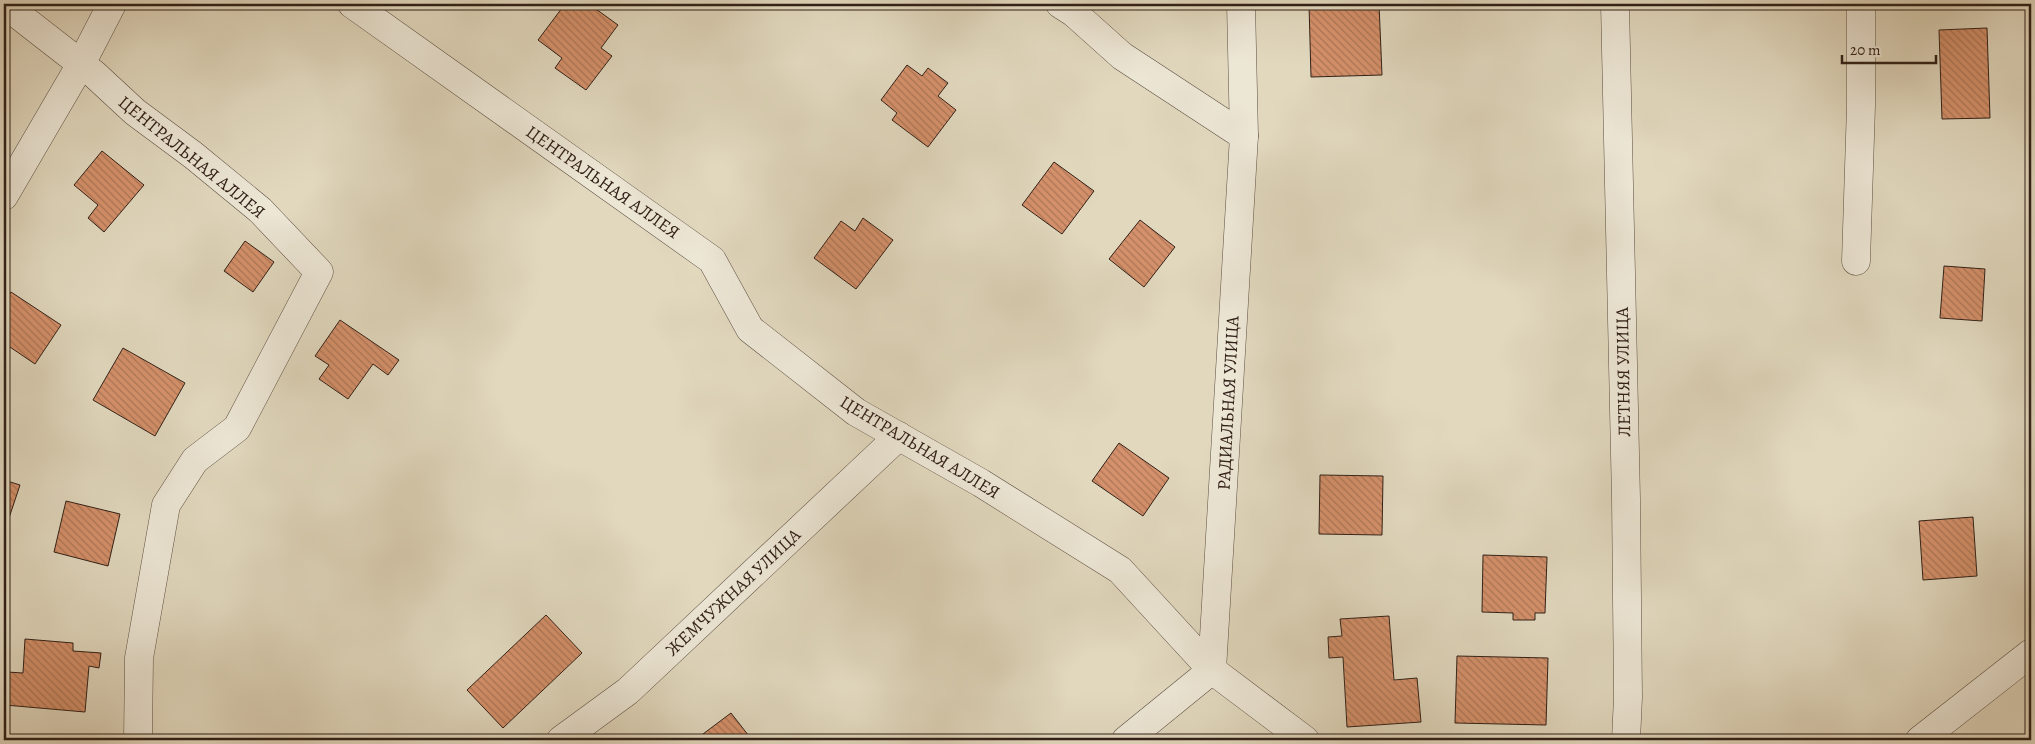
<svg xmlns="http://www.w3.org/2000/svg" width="2035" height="744" font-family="Alegreya,serif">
  <defs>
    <pattern id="building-back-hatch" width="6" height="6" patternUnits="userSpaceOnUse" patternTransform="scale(1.25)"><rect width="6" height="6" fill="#d5916b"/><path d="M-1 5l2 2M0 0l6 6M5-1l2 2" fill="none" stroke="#ad7657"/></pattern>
  </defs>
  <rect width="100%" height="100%" fill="#e1d8be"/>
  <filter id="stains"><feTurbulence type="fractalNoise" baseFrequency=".004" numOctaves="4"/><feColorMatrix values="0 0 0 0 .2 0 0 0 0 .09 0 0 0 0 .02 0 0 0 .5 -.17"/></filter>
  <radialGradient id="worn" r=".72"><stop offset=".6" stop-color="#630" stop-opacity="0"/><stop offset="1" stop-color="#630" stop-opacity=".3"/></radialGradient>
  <g fill="url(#building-back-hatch)" stroke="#312018">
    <path d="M565 4H589L618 25 601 48 612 56 586 90 555 68 562 58 538 40Z"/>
    <path d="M1309 4H1379L1382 75 1311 77Z"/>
    <path d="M1987 28 1990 118 1942 119 1939 30Z"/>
    <path d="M907 65 922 76 928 68 948 83 938 96 956 110 928 147 892 120 897 113 881 100Z"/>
    <path d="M102 151 144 185 104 232 88 218 98 205 74 185Z"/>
    <path d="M1054 162 1094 191 1062 234 1022 205Z"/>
    <path d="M863 218 893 240 856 289 814 258 841 221 855 231Z"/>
    <path d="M1140 220 1175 247 1144 287 1109 259Z"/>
    <path d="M245 241 274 262 253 292 224 271Z"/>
    <path d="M1944 266 1985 269 1982 321 1940 318Z"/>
    <path d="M11 292 61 325 35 364 4 343V302Z"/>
    <path d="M340 320 399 360 388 375 373 364 348 399 319 379 329 365 315 356Z"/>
    <path d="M123 348 185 383 155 436 93 400Z"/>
    <path d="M1119 443 1169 478 1143 516 1092 481Z"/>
    <path d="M1320 475 1383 476 1382 535 1319 534Z"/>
    <path d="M4 480 20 485 5 530H4Z"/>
    <path d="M66 501 120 514 108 566 54 552Z"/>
    <path d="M1973 517 1977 576 1923 580 1919 521Z"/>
    <path d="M1483 555 1547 557 1545 613H1535V620H1513V613L1482 612Z"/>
    <path d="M546 615 582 653 503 728 467 690Z"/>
    <path d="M1389 616 1394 680 1417 678 1421 722 1347 727 1343 657 1329 658 1328 637 1342 636 1340 619Z"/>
    <path d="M25 639 73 643V651L101 653 99 668 89 666 85 712 5 705 7 672 23 673Z"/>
    <path d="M1457 656 1548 658 1546 725 1455 723Z"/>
    <path d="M731 713 752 740H695Z"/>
  </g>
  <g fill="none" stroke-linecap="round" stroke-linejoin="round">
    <g stroke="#5d4e42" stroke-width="29">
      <g id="minor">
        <path d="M4 4 94 74 135 112 193 155 260 210 319 272 237 428 195 460 166 505 139 658 138 740"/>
        <path d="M352 4 712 260 750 329 856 412 981 483 1120 570 1212 670 1305 740"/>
        <path d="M1060 4 1074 13 1122 56 1244 136"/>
        <path d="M1615 4 1626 499 1628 697 1626 740"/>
        <path d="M4 196 81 64 112 4"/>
        <path d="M1856 261 1861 106V4"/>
        <path d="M561 740 628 691 899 436"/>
        <path d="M1126 740 1212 670 1244 136 1241 4"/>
        <path d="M1920 740 2031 653"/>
      </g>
    </g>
    <use href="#minor" stroke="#ece6d5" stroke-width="28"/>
  </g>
  <g text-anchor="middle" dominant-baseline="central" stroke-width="5" stroke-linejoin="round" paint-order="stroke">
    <g font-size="18" fill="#312018" stroke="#ece6d5">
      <text transform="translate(192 157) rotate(39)">ЦЕНТРАЛЬНАЯ АЛЛЕЯ</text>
      <text transform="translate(603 182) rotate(35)">ЦЕНТРАЛЬНАЯ АЛЛЕЯ</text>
      <text transform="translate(1623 372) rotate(-91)">ЛЕТНЯЯ УЛИЦА</text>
      <text transform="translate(1228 403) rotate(-87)">РАДИАЛЬНАЯ УЛИЦА</text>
      <text transform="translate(920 447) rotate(31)">ЦЕНТРАЛЬНАЯ АЛЛЕЯ</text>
      <text transform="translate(733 592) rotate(-43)">ЖЕМЧУЖНАЯ УЛИЦА</text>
    </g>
  </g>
  <rect width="2035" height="744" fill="none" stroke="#e1d8be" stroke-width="20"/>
  <rect x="5" y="5" width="2025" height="734" fill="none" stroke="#312018" stroke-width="2.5"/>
  <rect x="10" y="10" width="2015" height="724" fill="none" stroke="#312018"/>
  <path d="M1842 55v8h94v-8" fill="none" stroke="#312018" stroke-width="2.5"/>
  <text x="1850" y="55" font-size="15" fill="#312018" stroke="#ece6d5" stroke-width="4" paint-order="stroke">20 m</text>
  <rect width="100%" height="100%" filter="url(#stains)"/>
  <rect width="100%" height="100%" fill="url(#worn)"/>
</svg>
